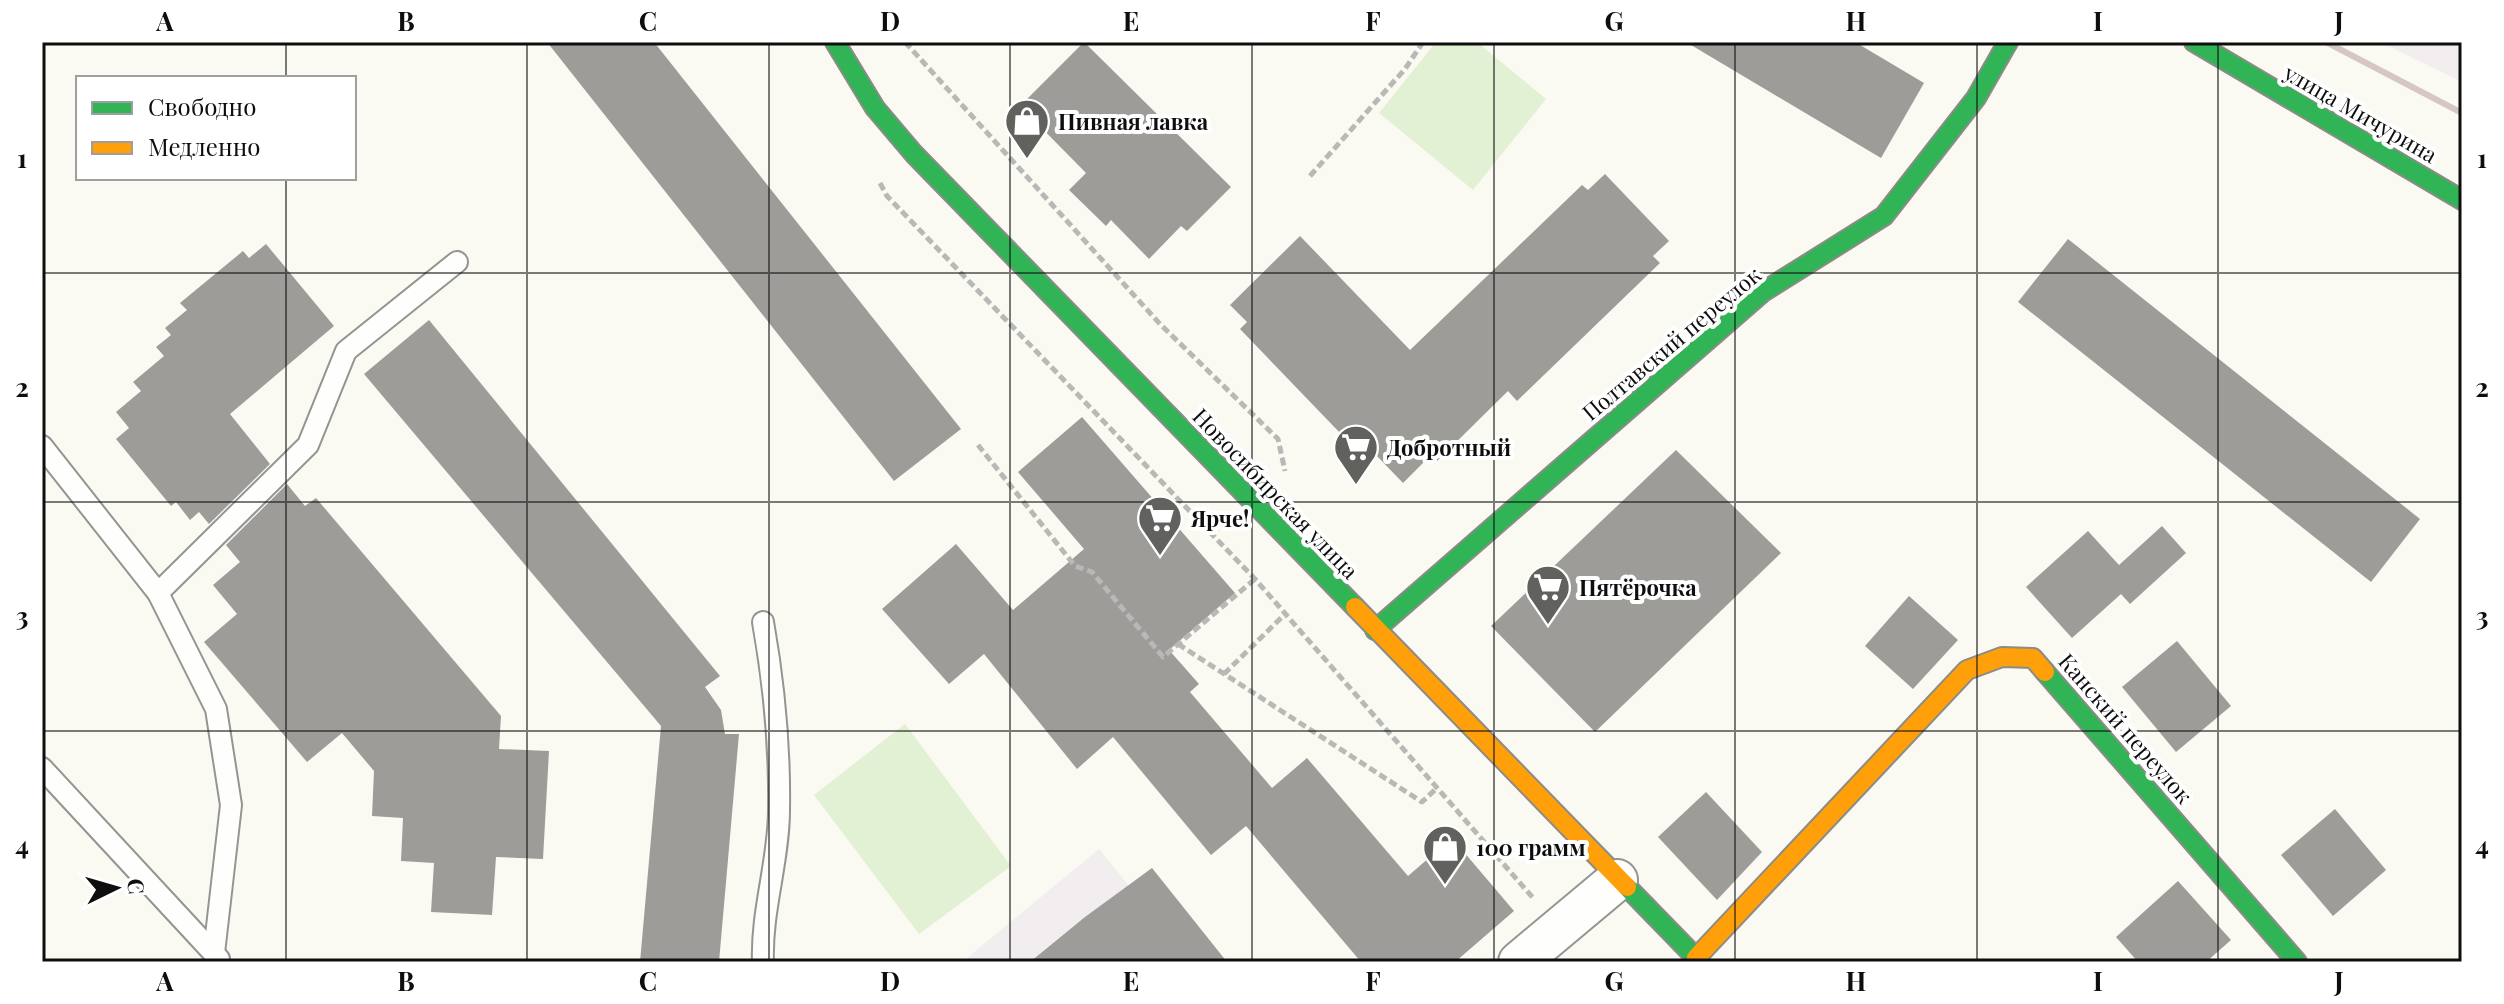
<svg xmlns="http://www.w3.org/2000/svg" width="2504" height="1004" font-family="'Playfair Display',serif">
  <rect width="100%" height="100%" fill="#fafaf2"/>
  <g fill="#f2edef">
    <path d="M2380 42H2462V82Z"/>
    <path d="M1099 849 1129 886 1152 868 1227 962H962Z"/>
  </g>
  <g fill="#e2f0d3">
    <path d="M1436 42H1477L1546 99 1473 190 1379 113Z"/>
    <path d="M905 724 1011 866 919 934 814 795Z"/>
  </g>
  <g fill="#9e9c98">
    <path d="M547 42H654L961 429 894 481Z"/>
    <path d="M1084 42 1231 187 1187 231 1181 226 1149 259 1111 220 1106 226 1069 190 1086 173 1020 106Z"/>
    <path d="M1686 42H1855L1924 83 1881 158Z"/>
    <path d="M1605 174 1669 241 1653 256 1660 263 1517 401 1508 391 1434 464 1428 458 1403 483 1376 455 1368 462 1240 329 1247 322 1230 305 1300 236 1410 350 1582 185 1588 190Z"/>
    <path d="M2068 239 2420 519 2371 582 2018 302Z"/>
    <path d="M266 244 334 326 230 414 270 464 209 524 199 512 190 520 176 502 171 506 116 439 129 428 116 412 141 391 133 382 164 356 156 347 171 335 165 328 187 310 180 303 243 251 249 258Z"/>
    <path d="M429 320 720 676 705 687 721 710 725 734H739L719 962H640L661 726 364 374Z"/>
    <path d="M1082 417 1235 593 1169 650 1199 684 1190 692 1272 788 1307 758 1408 876 1452 838 1514 911 1455 962H1361L1246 826 1211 855 1113 737 1077 769 984 654 949 684 882 609 956 544 1013 610 1084 549 1018 472Z"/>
    <path d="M1676 450 1781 553 1595 732 1491 626Z"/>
    <path d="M287 484 305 506 316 498 501 716 499 749 549 751 543 859 496 857 492 915 431 912 434 863 401 861 403 818 372 816 374 771 342 733 307 762 204 642 237 614 213 585 240 562 226 545Z"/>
    <path d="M2162 526 2186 553 2130 604 2121 594 2072 638 2026 587 2088 531 2119 565Z"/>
    <path d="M1909 596 1958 640 1913 689 1865 646Z"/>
    <path d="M2177 641 2231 706 2176 752 2122 687Z"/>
    <path d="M1706 792 1762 852 1717 900 1658 837Z"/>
    <path d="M2335 809 2386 870 2333 916 2281 855Z"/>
    <path d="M1152 868 1227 962H1030L1085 917Z"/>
    <path d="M2178 881 2231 940 2206 962H2138L2116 937Z"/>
  </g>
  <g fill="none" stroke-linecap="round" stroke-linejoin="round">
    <g stroke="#949491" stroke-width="24">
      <g id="lane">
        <path d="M42 446 158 593"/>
        <path d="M42 768 219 959"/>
        <path d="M214 953 231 805 216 709 158 593 308 445 346 351 457 262"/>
        <path d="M763 962C761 911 779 861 779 810 780 747 774 684 763 622"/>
      </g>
    </g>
    <g stroke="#949491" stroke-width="44">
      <path id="street" d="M1519 962 1617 880"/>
    </g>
    <g stroke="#8b8b87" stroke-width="22">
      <g id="fast">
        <path d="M835 42 875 108 914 154 1355 607"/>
        <path d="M2194 42 2462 200"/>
        <path d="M1375 630 1763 292 1884 216 1976 98 2008 42"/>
        <path d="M2045 672 2297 962"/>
        <path d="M1627 887 1700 962"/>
      </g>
    </g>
    <g stroke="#8b8b87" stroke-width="22">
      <g id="slow">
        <path d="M1355 607 1627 887"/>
        <path d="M1696 958 1967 670 2002 657 2033 658 2045 672"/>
      </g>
    </g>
    <g stroke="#b8b8b6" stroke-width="5" stroke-dasharray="8 4" stroke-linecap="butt">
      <path d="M905 42 1160 324 1278 439 1285 471"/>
      <path d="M1310 176 1405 69 1423 42"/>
      <path d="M880 183 887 196 1255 579 1534 899"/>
      <path d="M978 445 1075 566 1092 572 1163 657 1255 579"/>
      <path d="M1178 644 1422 802 1437 788"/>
      <path d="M1224 674 1285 614"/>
    </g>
    <use href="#lane" stroke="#fefefd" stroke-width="20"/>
    <use href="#street" stroke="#fefefd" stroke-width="40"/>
    <use href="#fast" stroke="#30b455" stroke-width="18"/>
    <use href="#slow" stroke="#ff9f0a" stroke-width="18"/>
    <path stroke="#d6c6c5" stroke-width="6" d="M2326 42 2462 113"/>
  </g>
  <path fill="none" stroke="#0e0e0e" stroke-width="2" stroke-opacity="0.55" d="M286 42V78M527 42V962M769 42V962M1010 42V962M1252 42V962M1494 42V962M1735 42V962M1977 42V962M2218 42V962M286 178V962M42 273H2462M42 502H2462M42 731H2462"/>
  <defs>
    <g id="shop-pin" transform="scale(2.3)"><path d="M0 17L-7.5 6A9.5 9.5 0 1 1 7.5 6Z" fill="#61615e" stroke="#fff"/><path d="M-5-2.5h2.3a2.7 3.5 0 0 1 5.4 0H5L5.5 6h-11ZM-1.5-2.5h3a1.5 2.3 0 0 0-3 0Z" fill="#fff"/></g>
    <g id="supermarket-pin" transform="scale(2.3)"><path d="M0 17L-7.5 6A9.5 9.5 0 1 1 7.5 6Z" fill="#61615e" stroke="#fff"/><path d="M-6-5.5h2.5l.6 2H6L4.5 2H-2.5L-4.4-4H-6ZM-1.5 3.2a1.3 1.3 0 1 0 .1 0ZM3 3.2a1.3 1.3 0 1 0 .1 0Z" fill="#fff"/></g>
  </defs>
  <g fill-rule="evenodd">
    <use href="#shop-pin" x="1027" y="121"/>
    <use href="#supermarket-pin" x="1356" y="447"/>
    <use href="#supermarket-pin" x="1160" y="518"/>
    <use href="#supermarket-pin" x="1548" y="587"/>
    <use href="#shop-pin" x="1445" y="847"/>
  </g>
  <g text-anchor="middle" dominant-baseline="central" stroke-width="8" stroke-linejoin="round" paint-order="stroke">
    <g font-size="22" fill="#0e0e0e" stroke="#fff">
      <text transform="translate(2361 113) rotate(30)">улица Мичурина</text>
      <text transform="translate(1671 343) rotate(-40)">Полтавский переулок</text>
      <text transform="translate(1276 493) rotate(46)">Новосибирская улица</text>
      <text transform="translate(2126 728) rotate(49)">Канский переулок</text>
    </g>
    <g font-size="22" font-weight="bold" fill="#0e0e0e" stroke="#fff" text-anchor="start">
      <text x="1058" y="121">Пивная лавка</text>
      <text x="1387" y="447">Добротный</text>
      <text x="1191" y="518">Ярче!</text>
      <text x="1579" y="587">Пятёрочка</text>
      <text x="1476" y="847">100 грамм</text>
    </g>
  </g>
  <rect width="2504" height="1004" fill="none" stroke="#ffffff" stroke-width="88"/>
  <rect x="76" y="76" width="280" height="104" fill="#ffffff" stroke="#9f9f9f" stroke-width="2"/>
  <rect x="92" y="102" width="40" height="12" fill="#30b455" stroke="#9f9f9f" stroke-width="2"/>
  <text x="148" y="116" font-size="24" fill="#0e0e0e">Свободно</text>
  <rect x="92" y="142" width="40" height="12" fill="#ff9f0a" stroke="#9f9f9f" stroke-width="2"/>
  <text x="148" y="156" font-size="24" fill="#0e0e0e">Медленно</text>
  <g transform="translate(116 888) rotate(85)" stroke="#ffffff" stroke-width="6" paint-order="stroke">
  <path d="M0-6L14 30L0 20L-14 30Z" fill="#0e0e0e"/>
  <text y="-12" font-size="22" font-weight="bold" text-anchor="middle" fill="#0e0e0e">С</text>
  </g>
  <rect x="44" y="44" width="2416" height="916" fill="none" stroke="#0e0e0e" stroke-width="3"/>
  <g font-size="26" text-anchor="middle" font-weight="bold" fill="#0e0e0e">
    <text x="165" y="31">A</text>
    <text x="406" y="31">B</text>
    <text x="648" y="31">C</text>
    <text x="890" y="31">D</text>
    <text x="1131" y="31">E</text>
    <text x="1373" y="31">F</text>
    <text x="1614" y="31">G</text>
    <text x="1856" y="31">H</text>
    <text x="2098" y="31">I</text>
    <text x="2339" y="31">J</text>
    <text x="22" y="168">1</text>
    <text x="2482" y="168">1</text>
    <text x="22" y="397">2</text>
    <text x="2482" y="397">2</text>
    <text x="22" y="626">3</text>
    <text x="2482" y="626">3</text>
    <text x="22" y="855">4</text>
    <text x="2482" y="855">4</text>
    <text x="165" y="991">A</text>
    <text x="406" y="991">B</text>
    <text x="648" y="991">C</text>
    <text x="890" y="991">D</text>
    <text x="1131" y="991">E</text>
    <text x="1373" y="991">F</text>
    <text x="1614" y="991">G</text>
    <text x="1856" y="991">H</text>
    <text x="2098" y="991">I</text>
    <text x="2339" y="991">J</text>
  </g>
</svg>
